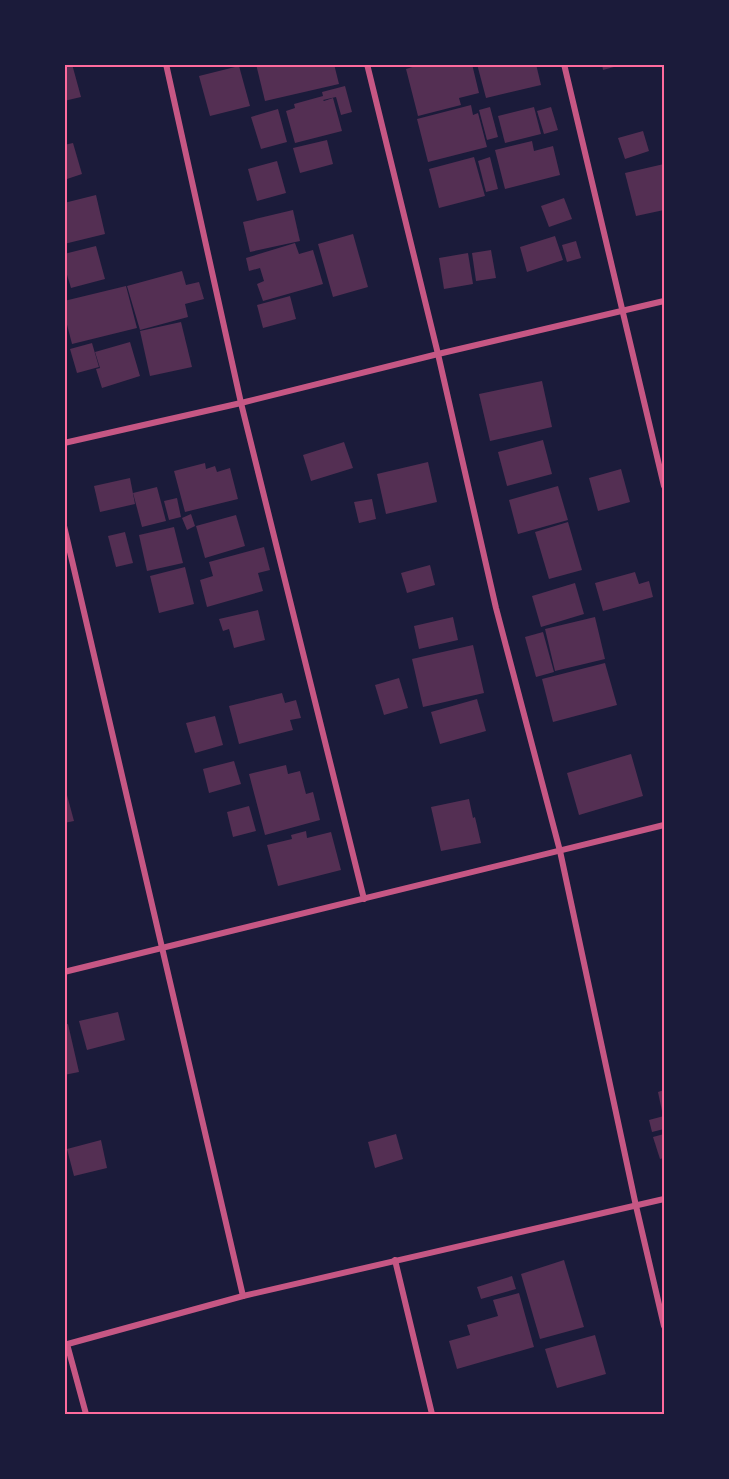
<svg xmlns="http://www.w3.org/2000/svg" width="729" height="1479" font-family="Lato,sans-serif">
  <rect width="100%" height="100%" fill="#1b1b3a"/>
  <g fill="#542f53">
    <path d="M64 64H72L81 97 64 101Z"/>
    <path d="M256 64H334L339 84 265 101Z"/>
    <path d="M422 64H472L479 93 459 98 461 105 418 116 406 69Z"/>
    <path d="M477 64H536L541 85 486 98Z"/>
    <path d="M602 64H621V65L603 70Z"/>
    <path d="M239 66 250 106 210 116 199 76Z"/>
    <path d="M345 86 352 112 341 115 336 97 323 100 324 101 333 98 342 131 295 143 286 111 295 108 294 104 323 96 322 92Z"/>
    <path d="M471 105 473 115 478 113 487 147 428 162 417 119Z"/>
    <path d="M490 107 498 137 487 140 479 110Z"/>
    <path d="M534 107 541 134 505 143 498 116Z"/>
    <path d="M551 107 558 130 544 134 537 111Z"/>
    <path d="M278 109 287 142 261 149 251 117Z"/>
    <path d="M643 131 649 151 625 159 618 138Z"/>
    <path d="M327 140 333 164 300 173 293 148Z"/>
    <path d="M532 141 534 151 553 146 560 175 505 189 495 150Z"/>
    <path d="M73 143 82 174 64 180V145Z"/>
    <path d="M474 157 485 196 439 208 429 169Z"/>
    <path d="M490 157 498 189 486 192 478 161Z"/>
    <path d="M277 161 286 193 257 201 248 169Z"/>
    <path d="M664 164V210L636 216 625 173Z"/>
    <path d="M96 195 105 234 64 244V203Z"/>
    <path d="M564 198 572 219 549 227 541 206Z"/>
    <path d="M293 210 300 241 250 252 243 222Z"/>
    <path d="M353 234 368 287 333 297 318 244Z"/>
    <path d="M555 236 563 260 527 272 520 247Z"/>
    <path d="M576 241 581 258 567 262 562 245Z"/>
    <path d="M295 243 299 254 313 250 323 284 263 301 257 284 264 281 260 268 249 271 246 258Z"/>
    <path d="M96 246 105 279 71 288 64 265V254Z"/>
    <path d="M491 250 496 278 476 281 472 253Z"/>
    <path d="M468 253 473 284 444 289 439 258Z"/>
    <path d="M182 271 186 285 199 282 204 299 185 304 188 317 140 330 127 286Z"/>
    <path d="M126 286 137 328 72 344 64 313V301Z"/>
    <path d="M290 296 296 319 263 328 257 305Z"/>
    <path d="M181 322 192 367 150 376 140 331Z"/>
    <path d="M130 342 140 376 102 388 96 369 100 368 95 352Z"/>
    <path d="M92 343 99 367 77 373 70 349Z"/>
    <path d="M542 381 552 427 490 441 479 394Z"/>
    <path d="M543 440 552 474 507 486 498 452Z"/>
    <path d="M344 442 353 468 311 481 303 455Z"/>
    <path d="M428 462 437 502 386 514 377 474Z"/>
    <path d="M205 463 206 469 215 466 217 472 230 468 238 499 185 512 174 471Z"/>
    <path d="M621 469 630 502 598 511 589 478Z"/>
    <path d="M130 478 135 504 100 512 94 486Z"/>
    <path d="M558 486 568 520 518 534 509 500Z"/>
    <path d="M157 487 166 521 142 527 133 493Z"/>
    <path d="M177 498 181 517 169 520 164 501Z"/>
    <path d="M372 499 376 519 359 523 354 502Z"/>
    <path d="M191 514 195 526 187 530 182 518Z"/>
    <path d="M236 515 245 546 205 558 196 526Z"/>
    <path d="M568 522 582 570 549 579 535 532Z"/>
    <path d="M174 527 183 563 147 571 139 535Z"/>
    <path d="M125 532 133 563 116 567 108 536Z"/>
    <path d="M264 547 270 570 258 573 263 591 207 607 200 580 213 576 209 562Z"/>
    <path d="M430 565 435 585 407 593 401 573Z"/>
    <path d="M185 567 194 604 159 613 150 576Z"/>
    <path d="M635 572 639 584 649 581 653 597 603 611 595 583Z"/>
    <path d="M575 583 584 614 541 627 532 596Z"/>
    <path d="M258 610 265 640 234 648 229 629 223 631 219 619Z"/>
    <path d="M453 617 458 640 419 649 414 626Z"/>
    <path d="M595 617 605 659 555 671 545 629Z"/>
    <path d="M543 632 554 672 536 677 525 637Z"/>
    <path d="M473 645 484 693 423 707 412 659Z"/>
    <path d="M605 663 617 705 553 722 542 679Z"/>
    <path d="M399 678 408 708 384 715 375 685Z"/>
    <path d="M282 693 285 703 296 700 301 718 290 720 293 730 239 744 229 706Z"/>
    <path d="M477 699 486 731 440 744 431 712Z"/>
    <path d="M215 716 223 745 195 753 186 723Z"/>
    <path d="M631 754 643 796 579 815 567 773Z"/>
    <path d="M234 761 241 784 209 793 203 769Z"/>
    <path d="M286 765 288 774 300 771 306 794 313 792 320 820 265 835 249 774Z"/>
    <path d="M64 784 74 821 64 823Z"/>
    <path d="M469 799 473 818 475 817 481 843 441 851 431 807Z"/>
    <path d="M249 806 256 831 233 837 227 812Z"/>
    <path d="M306 831 307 838 331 832 341 870 278 886 267 845 292 839 291 835Z"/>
    <path d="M118 1012 125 1040 87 1050 79 1021Z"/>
    <path d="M68 1024 79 1072 64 1075V1025Z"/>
    <path d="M664 1090V1111H662L658 1092Z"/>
    <path d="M664 1116V1129L652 1132 649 1120Z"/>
    <path d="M396 1134 403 1159 375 1168 368 1142Z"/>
    <path d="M664 1134V1158L660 1159 653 1137Z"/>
    <path d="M101 1140 107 1168 74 1176 67 1149Z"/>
    <path d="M564 1260 584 1327 540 1339 521 1274Z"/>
    <path d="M512 1276 516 1289 481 1299 477 1287Z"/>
    <path d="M519 1293 534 1347 457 1369 449 1341 470 1335 467 1325 498 1316 493 1300Z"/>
    <path d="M595 1335 606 1374 557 1388 545 1349Z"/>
  </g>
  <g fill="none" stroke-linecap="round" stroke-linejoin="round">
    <g stroke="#c65784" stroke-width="6">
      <path d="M166 64 241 403 364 899"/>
      <path d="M367 64 438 354 496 608 560 851 636 1206 664 1326"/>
      <path d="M564 64 664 486"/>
      <path d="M64 443 241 403 438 354 664 301"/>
      <path d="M64 526 243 1296"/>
      <path d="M64 972 664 825"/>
      <path d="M395 1260 432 1414"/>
      <path d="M67 1344 86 1414"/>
      <path d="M64 1345 243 1296 664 1199"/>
    </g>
  </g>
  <rect width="729" height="1479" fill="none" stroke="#1b1b3a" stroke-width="132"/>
  <rect x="66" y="66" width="597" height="1347" fill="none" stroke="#ff6b9d" stroke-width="2"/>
</svg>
